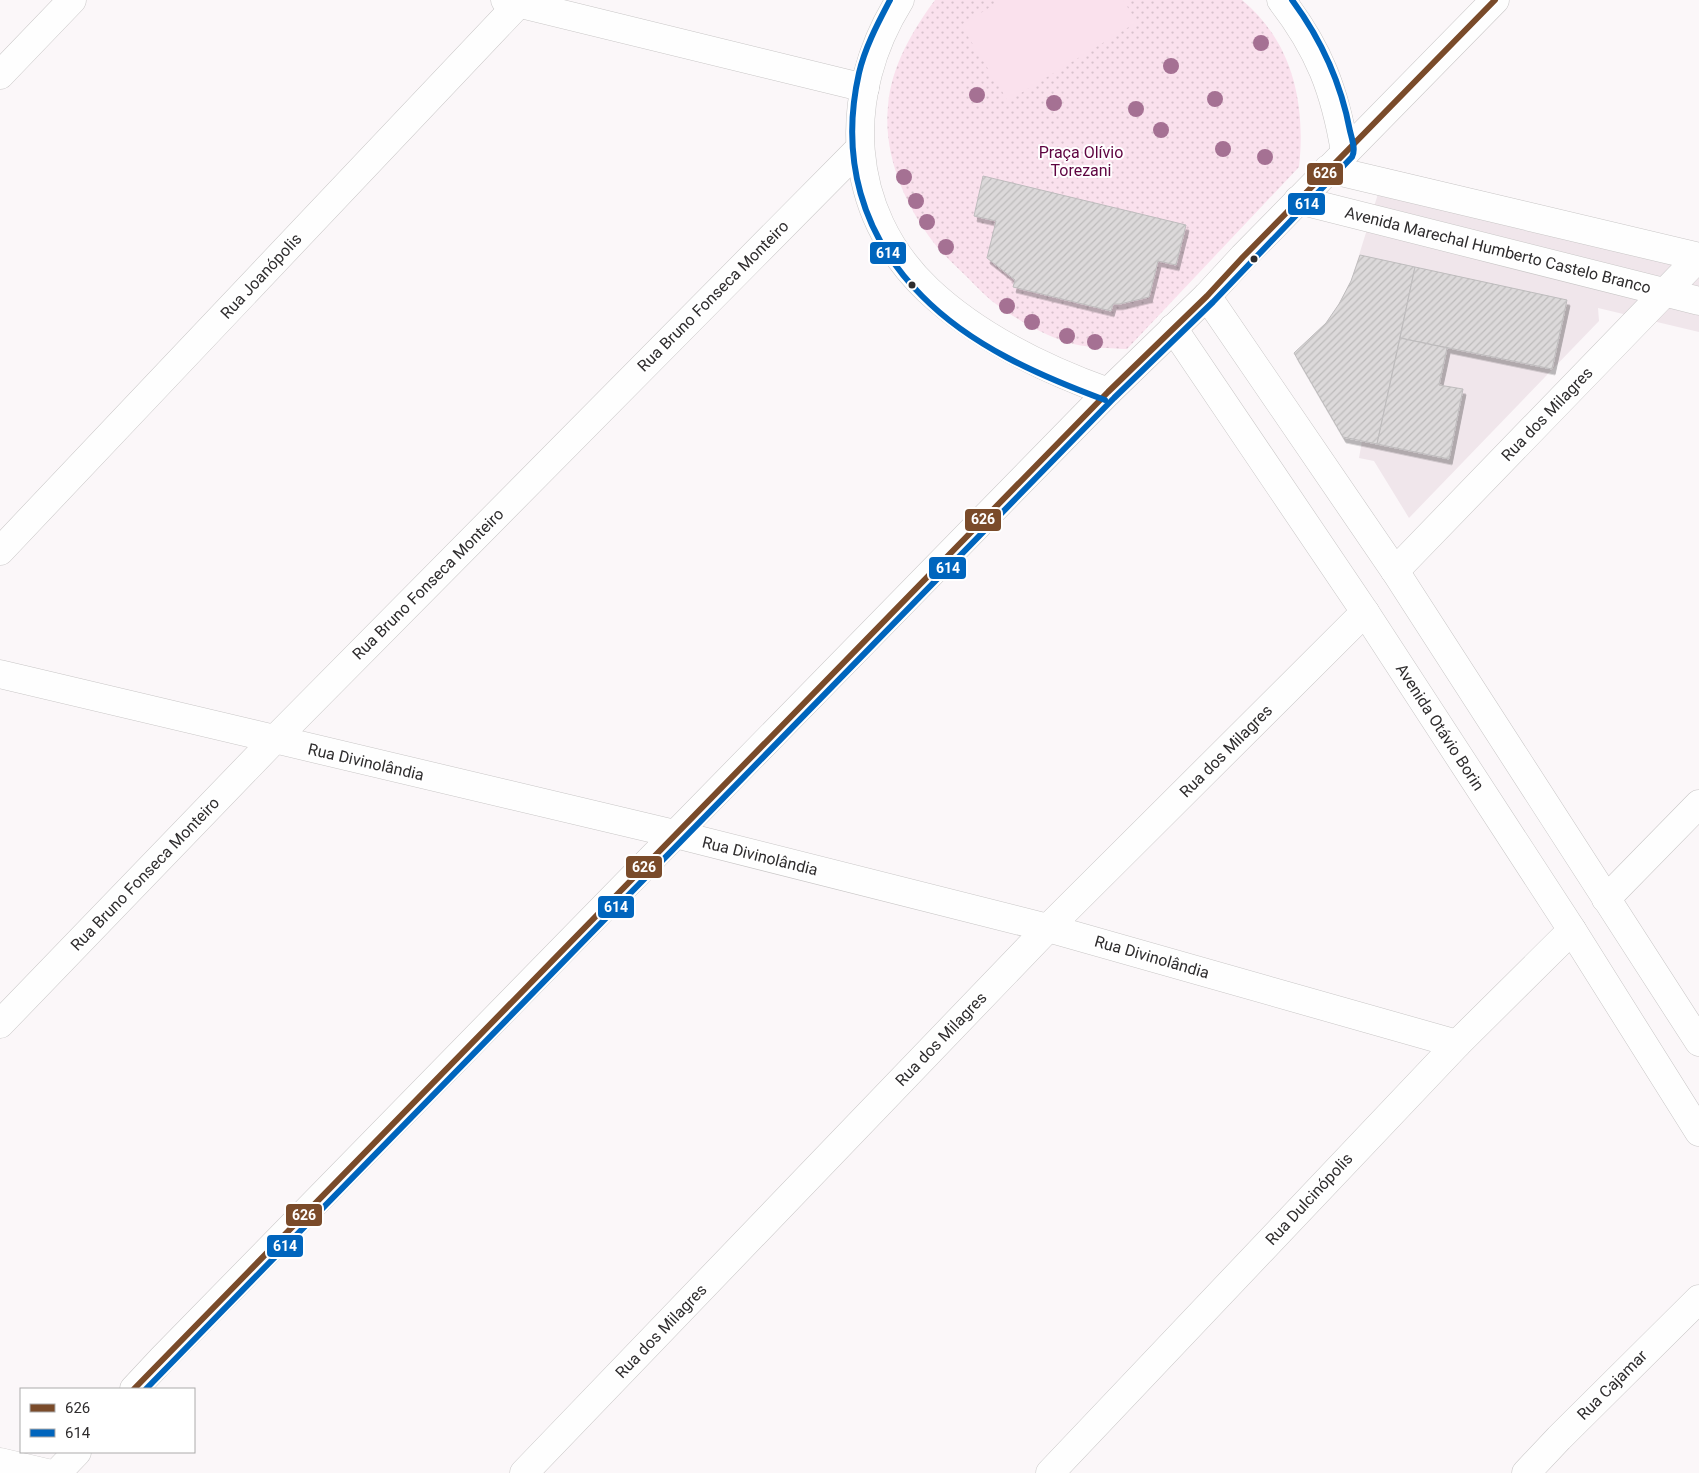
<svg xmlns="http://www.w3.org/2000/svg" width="1699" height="1473" font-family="Roboto,sans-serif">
  <defs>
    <pattern id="park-dots" width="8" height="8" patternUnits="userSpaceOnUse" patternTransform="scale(1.25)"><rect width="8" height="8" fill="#fae1ed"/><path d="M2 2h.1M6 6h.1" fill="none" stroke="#d7c1cc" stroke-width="1.8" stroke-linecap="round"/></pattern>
    <pattern id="building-hatch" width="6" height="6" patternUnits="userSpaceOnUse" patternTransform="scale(1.25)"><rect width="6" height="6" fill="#dcd9da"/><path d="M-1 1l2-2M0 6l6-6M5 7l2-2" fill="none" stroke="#bdbbbb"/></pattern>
    <filter id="shadow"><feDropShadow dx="3" dy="5.5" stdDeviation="0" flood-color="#0004"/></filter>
  </defs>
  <rect width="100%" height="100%" fill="#fbf7f9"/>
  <path fill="#f0e6eb" d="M1386 168 1699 243V332L1598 308 1599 321 1409 518 1374 461 1359 458 1362 441 1343 437 1294 353 1326 323 1339 304 1351 281Z"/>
  <path fill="url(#park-dots)" d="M935 0H1242C1293 42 1306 105 1299 167L1127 349C1107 348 1085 348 1066 342 1042 334 1017 320 996 304 986 297 977 287 968 278 957 267 944 256 934 243 905 205 883 155 888 106 891 67 912 31 935 0Z"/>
  <path fill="#fae1ed" d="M1002 0H1123L1137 22 1008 101 961 25Z"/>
  <g fill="url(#building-hatch)" stroke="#bebcbd" filter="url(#shadow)">
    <path d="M983 176 1186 225 1176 265 1158 261 1149 297 1120 304H1113L1111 311 1013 287 1015 280 987 258 996 221 974 216Z"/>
    <path d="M1360 255 1415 267 1377 444 1343 437 1294 353 1326 323 1339 304 1351 281Z"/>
    <path d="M1415 267 1567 300 1552 369 1400 338Z"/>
    <path d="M1400 338 1447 348 1439 385 1463 389 1449 459 1377 444Z"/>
  </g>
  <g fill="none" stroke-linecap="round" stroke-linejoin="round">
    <g stroke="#c8c6c6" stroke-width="29">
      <g id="street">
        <path d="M0 75 72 0"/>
        <path d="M1207 296 1395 571 1699 1042"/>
        <path d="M1173 328 1365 612 1572 930 1699 1132"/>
        <path d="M0 551 522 0"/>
        <path d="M1395 571 1699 257"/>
        <path d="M0 674 675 834 1048 928 1457 1044"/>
        <path d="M1606 899 1699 804"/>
        <path d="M0 1024 274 740 860 148"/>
        <path d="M0 1462 47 1473"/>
        <path d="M524 1473 1048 928 1365 612"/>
        <path d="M1050 1473 1457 1044 1572 930"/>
        <path d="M1526 1473 1559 1438 1699 1299"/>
      </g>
    </g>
    <g stroke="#c8c6c6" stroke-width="29">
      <g id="secondary">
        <path d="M505 0 865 88"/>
        <path d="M900 0C841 94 845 211 928 290 979 338 1044 369 1108 392"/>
        <path d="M1281 0C1319 49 1335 91 1345 152"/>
        <path d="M1328 169 1699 257"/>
        <path d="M1298 200 1699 301"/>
        <path d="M134 1389 162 1359 1108 392 1207 296 1243 257 1495 0"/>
        <path d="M57 1473 77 1452"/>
      </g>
    </g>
    <use href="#street" stroke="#fefefe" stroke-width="28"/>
    <use href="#secondary" stroke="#fefefe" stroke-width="28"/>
    <g stroke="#fff" stroke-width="10">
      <path id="bus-1" d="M134 1389 1108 392 1207 296 1243 257 1495 0"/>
    </g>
    <g stroke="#fff" stroke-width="10">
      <g id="bus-2">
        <path d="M890 0C878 23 865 47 859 73 840 157 861 235 922 296 971 346 1040 376 1105 400"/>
        <path d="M146 1389 1114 398 1213 302 1352 157C1356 150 1352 139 1350 131 1341 83 1321 39 1292 0"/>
      </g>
    </g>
    <use href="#bus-1" stroke="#7a4b2a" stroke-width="6"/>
    <use href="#bus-2" stroke="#0065bd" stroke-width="6"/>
  </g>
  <g fill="#a57193">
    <circle cx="1261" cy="43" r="8"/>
    <circle cx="1171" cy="66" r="8"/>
    <circle cx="977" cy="95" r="8"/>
    <circle cx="1215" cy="99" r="8"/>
    <circle cx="1054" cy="103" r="8"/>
    <circle cx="1136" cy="109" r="8"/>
    <circle cx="1161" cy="130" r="8"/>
    <circle cx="1223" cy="149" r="8"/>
    <circle cx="1265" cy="157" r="8"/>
    <circle cx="904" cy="177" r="8"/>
    <circle cx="916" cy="201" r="8"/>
    <circle cx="927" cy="222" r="8"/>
    <circle cx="946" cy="247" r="8"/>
    <circle cx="1007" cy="306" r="8"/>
    <circle cx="1032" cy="322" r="8"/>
    <circle cx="1067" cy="336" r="8"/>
    <circle cx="1095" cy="342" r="8"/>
  </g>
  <g fill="#2f2d2e" stroke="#fff" stroke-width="2">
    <circle cx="1254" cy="259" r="4.5"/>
    <circle cx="912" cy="285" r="4.5"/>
  </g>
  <g text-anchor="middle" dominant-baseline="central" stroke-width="4" stroke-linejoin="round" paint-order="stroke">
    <g font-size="16" fill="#5e0440" stroke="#fff">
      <text x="1081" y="152">Praça Olívio<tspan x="1081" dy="18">Torezani</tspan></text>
    </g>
    <g font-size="16" fill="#2f2d2e" stroke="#fff">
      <text transform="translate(1498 250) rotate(14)">Avenida Marechal Humberto Castelo Branco</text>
      <text transform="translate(261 276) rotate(-47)">Rua Joanópolis</text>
      <text transform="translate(713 296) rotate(-45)">Rua Bruno Fonseca Monteiro</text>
      <text transform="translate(1547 414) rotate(-46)">Rua dos Milagres</text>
      <text transform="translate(428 584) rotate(-45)">Rua Bruno Fonseca Monteiro</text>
      <text transform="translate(1440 727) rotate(57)">Avenida Otávio Borin</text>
      <text transform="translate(1226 751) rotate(-45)">Rua dos Milagres</text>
      <text transform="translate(366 762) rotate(13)">Rua Divinolândia</text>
      <text transform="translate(760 856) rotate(14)">Rua Divinolândia</text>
      <text transform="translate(145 874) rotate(-46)">Rua Bruno Fonseca Monteiro</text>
      <text transform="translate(1152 957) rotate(16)">Rua Divinolândia</text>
      <text transform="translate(941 1039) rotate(-46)">Rua dos Milagres</text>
      <text transform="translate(1309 1199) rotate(-47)">Rua Dulcinópolis</text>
      <text transform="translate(661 1331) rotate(-46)">Rua dos Milagres</text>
      <text transform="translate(1612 1385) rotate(-45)">Rua Cajamar</text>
    </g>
  </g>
  <g stroke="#fff" stroke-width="2">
    <rect x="1306" y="162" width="38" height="24" rx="5" fill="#7a4b2a"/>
    <rect x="1287" y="192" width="39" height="24" rx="5" fill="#0065bd"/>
    <rect x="869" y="241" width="38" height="24" rx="5" fill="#0065bd"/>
    <rect x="964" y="508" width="38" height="24" rx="5" fill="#7a4b2a"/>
    <rect x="928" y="556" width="39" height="24" rx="5" fill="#0065bd"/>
    <rect x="625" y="855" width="38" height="24" rx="5" fill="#7a4b2a"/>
    <rect x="597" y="895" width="38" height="24" rx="5" fill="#0065bd"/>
    <rect x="285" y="1203" width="38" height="24" rx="5" fill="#7a4b2a"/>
    <rect x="266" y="1234" width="38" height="24" rx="5" fill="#0065bd"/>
  </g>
  <g font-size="14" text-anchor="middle" font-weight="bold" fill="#fff">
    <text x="1325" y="178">626</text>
    <text x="1307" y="209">614</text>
    <text x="888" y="258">614</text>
    <text x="983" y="524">626</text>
    <text x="948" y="573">614</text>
    <text x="644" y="872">626</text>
    <text x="616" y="912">614</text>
    <text x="304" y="1220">626</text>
    <text x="285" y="1251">614</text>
  </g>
  <rect x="20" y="1388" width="175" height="65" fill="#ffffff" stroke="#acabab"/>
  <rect x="30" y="1404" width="25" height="8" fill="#7a4b2a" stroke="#acabab"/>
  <text x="65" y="1413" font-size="15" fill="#2f2d2e">626</text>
  <rect x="30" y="1429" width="25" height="8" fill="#0065bd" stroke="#acabab"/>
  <text x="65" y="1438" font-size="15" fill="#2f2d2e">614</text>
</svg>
